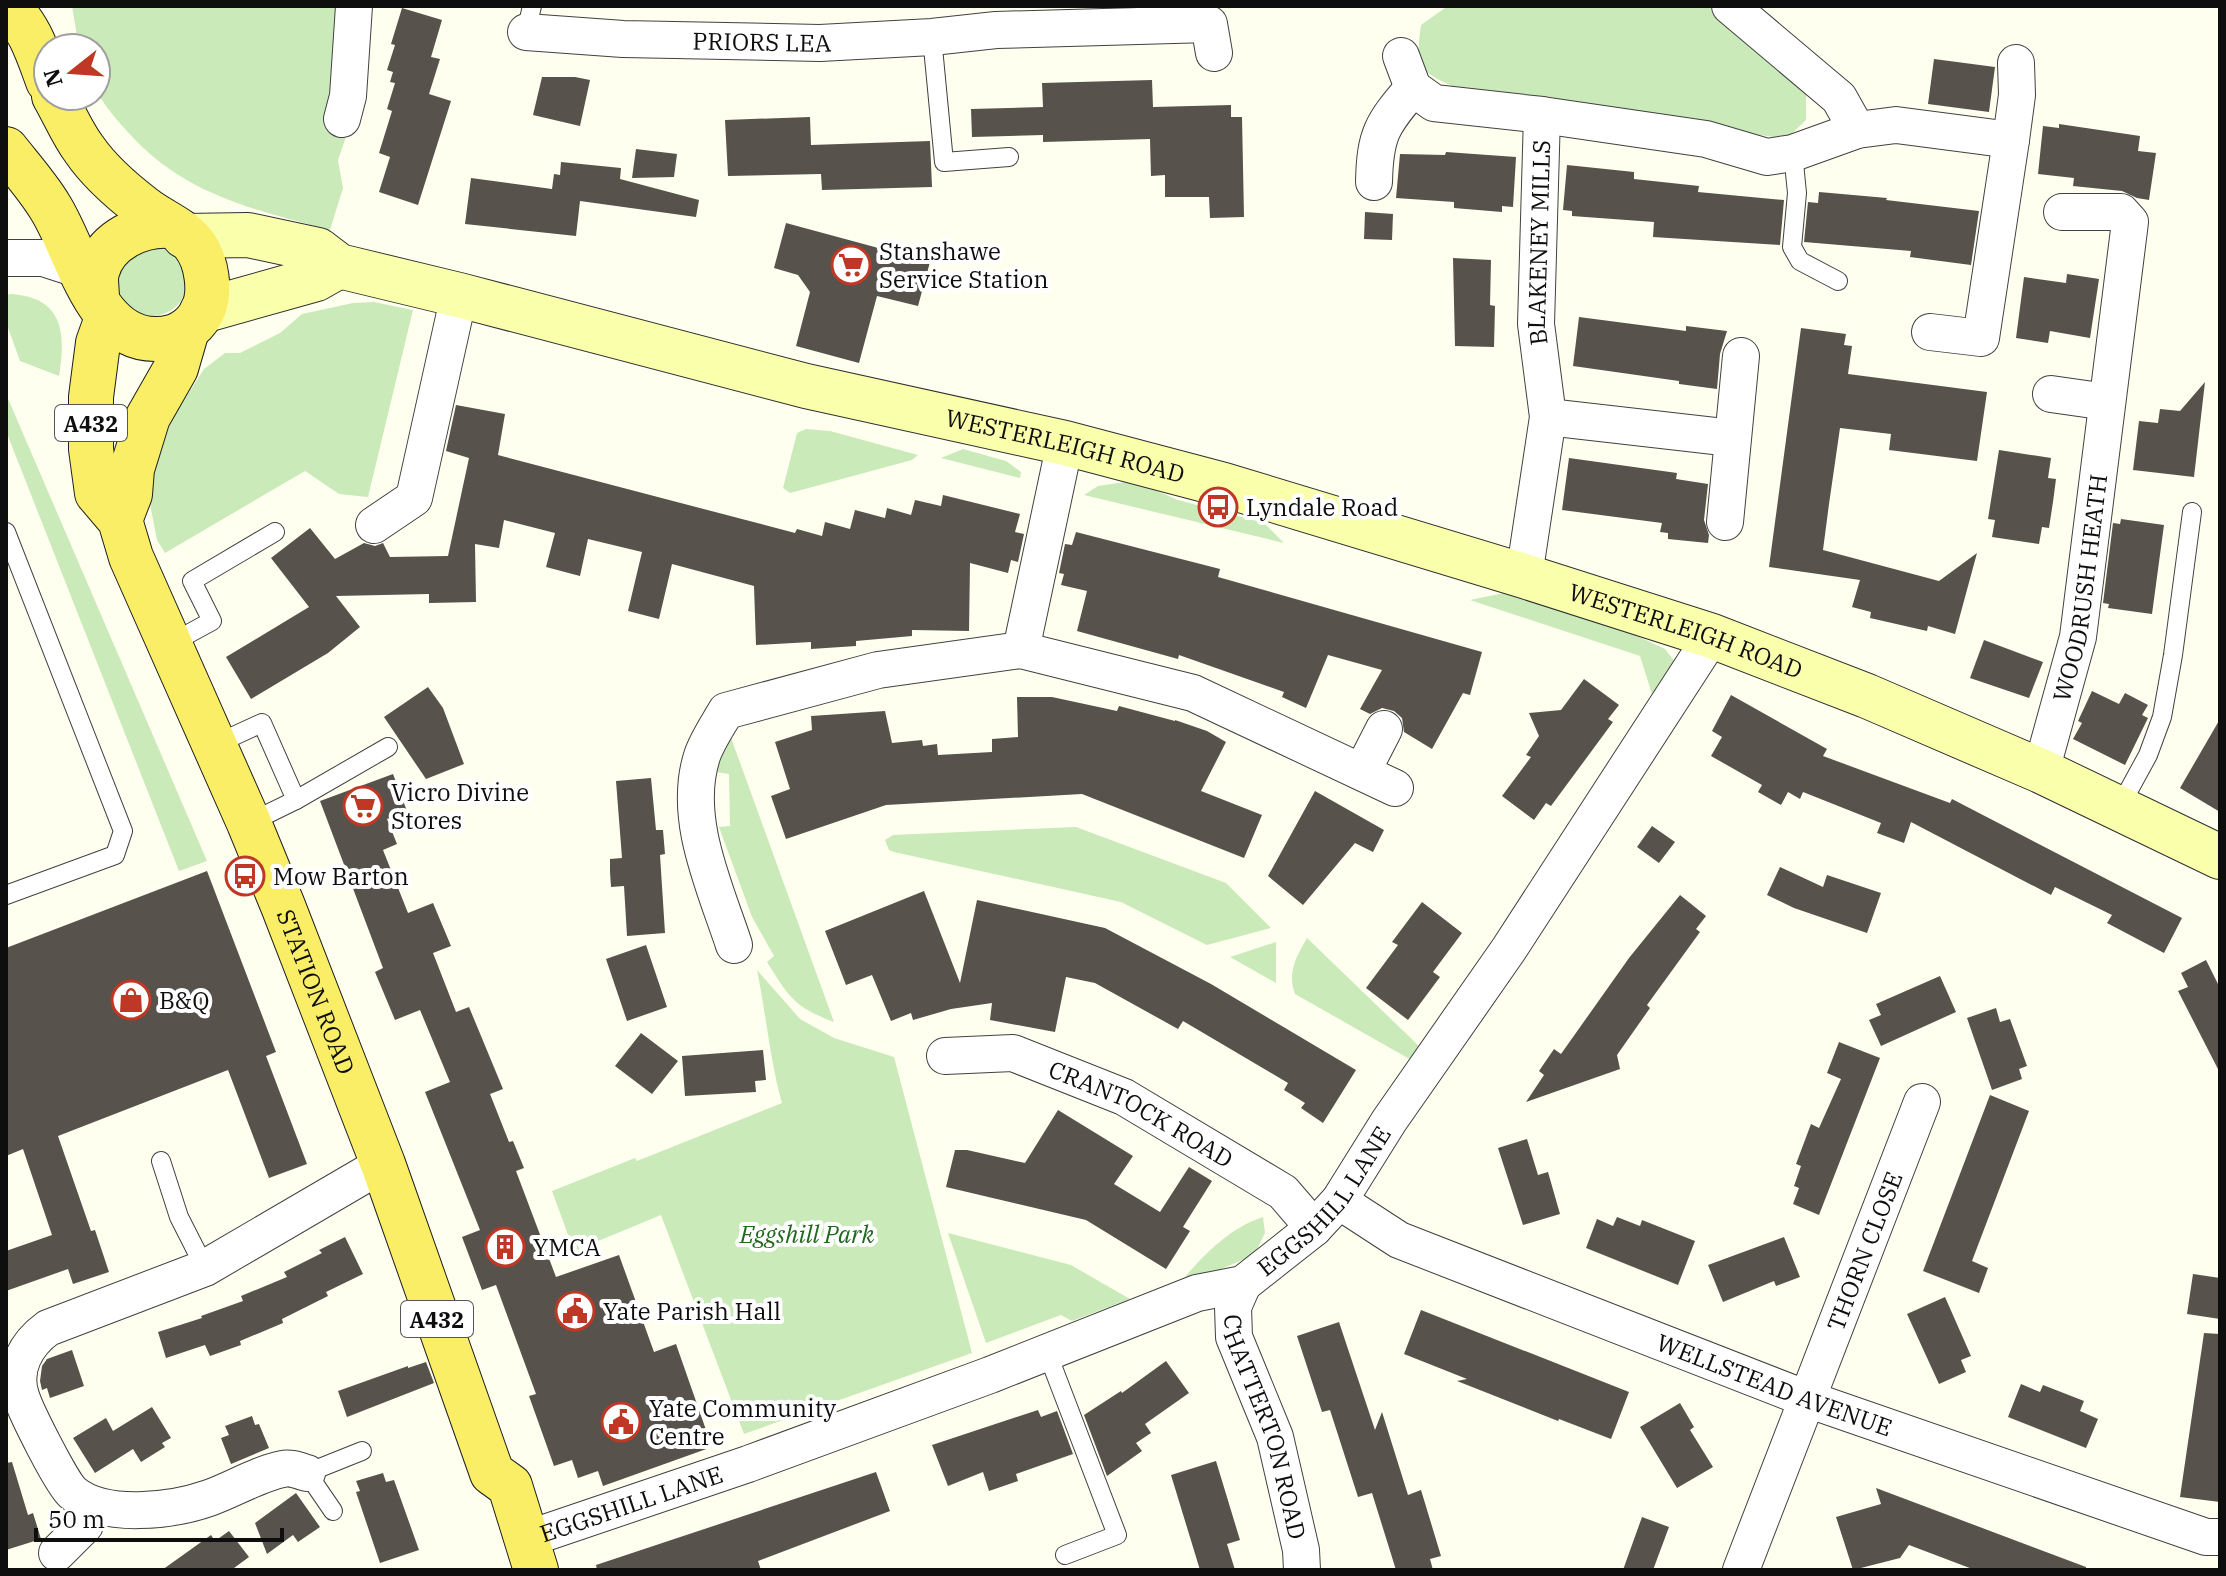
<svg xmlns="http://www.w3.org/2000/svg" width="2226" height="1576" font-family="'IBM Plex Serif',serif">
  <rect width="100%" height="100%" fill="#fffff0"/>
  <g fill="#caeab9">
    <path d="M72 6H340L348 131 338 160 343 188 330 230C251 209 182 194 126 130 116 119 103 104 97 91 92 80 96 60 96 48H79Z"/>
    <path d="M1453 6H1708L1806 91V120L1786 139 1457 88C1418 71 1415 67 1421 25L1445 8Z"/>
    <circle cx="152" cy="281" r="35"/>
    <path d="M10 294C63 297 66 332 59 376L20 361 6 322V296Z"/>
    <path d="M374 302 413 310 368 497 339 494 305 471 165 553 157 540 150 504 155 467 172 419 204 369 225 353H240L280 333 302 314 353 303Z"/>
    <path d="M6 394 207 861 179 871 6 431Z"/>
    <path d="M806 429 830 431 918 455 912 460 790 493 783 488 797 433Z"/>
    <path d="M963 449 1006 461 1021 472 1020 478 941 458Z"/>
    <path d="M1125 482 1155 490 1178 500 1264 523 1284 543 1084 495 1098 486Z"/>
    <path d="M1504 593 1633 634 1665 649 1678 666 1657 710 1640 656 1470 600Z"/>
    <path d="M730 735 834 1022C794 1007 789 997 767 962L774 956 752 917 719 827 730 826 729 774 716 772Z"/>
    <path d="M1076 827 1226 883 1271 928 1207 945 1121 902 894 852 889 850 885 840 893 835Z"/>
    <path d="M1307 938 1422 1049 1413 1061 1295 994C1287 973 1296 957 1307 938Z"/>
    <path d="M1276 942V983L1230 957Z"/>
    <path d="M757 970 800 1019 834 1038 894 1057 972 1353 744 1434 661 1215 574 1251 552 1191 635 1158 637 1161 782 1103C770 1060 766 1014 757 970Z"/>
    <path d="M1263 1217 1265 1233 1254 1255 1186 1284 1185 1277C1206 1252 1232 1227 1263 1217Z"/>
    <path d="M948 1233 1071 1265 1130 1299 1072 1321 1061 1315 986 1343Z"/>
  </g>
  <g fill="#57524b">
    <path d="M402 8 442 20 431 57 440 59 429 94 451 101 418 205 379 192 390 157 379 153 392 111 387 109 395 83 390 82 393 72 387 70 395 45 391 44Z"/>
    <path d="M1934 59 1995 67 1989 112 1928 104Z"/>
    <path d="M542 77H575L590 80 580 126 533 115Z"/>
    <path d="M1152 80 1153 107 1231 105V117H1242L1244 217 1210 218 1209 197H1165V175L1151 176 1150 139 1043 142V135L972 137 971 109 1043 107 1042 83Z"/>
    <path d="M810 117 811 145 930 141 932 187 822 190 821 174 728 176 725 120Z"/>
    <path d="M2059 124 2140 136 2138 151 2156 153 2149 200 2137 198 2122 191 2073 186 2074 178 2038 174 2043 126 2059 128Z"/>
    <path d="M636 149 677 154 674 177 632 178Z"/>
    <path d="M1446 152 1516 157 1513 207 1502 206V212L1454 208V202L1396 198 1400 154 1445 155Z"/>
    <path d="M561 162 621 168 620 179 699 200 696 217 580 201 576 236 465 224 471 178 552 189 554 174 560 175Z"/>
    <path d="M1567 165 1634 172V179L1699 186 1698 192 1784 200 1780 245 1653 237 1654 222 1572 216V211L1563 210Z"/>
    <path d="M1819 192 1887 198 1886 200 1979 211 1971 265 1910 257 1911 251 1804 242 1808 202 1818 203Z"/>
    <path d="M1365 212 1393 214 1392 240 1364 239Z"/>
    <path d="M786 223 930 262 918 306 877 296 859 363 796 346 810 292 798 275 774 268Z"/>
    <path d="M1453 258 1491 260 1490 305 1495 306 1494 347 1455 346Z"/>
    <path d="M2067 274 2099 279 2090 338 2050 331 2048 343 2016 338 2024 277 2066 283Z"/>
    <path d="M1579 317 1686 331V326L1727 331 1720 354 1717 389 1679 384V381L1573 366Z"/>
    <path d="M1801 328 1846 334 1844 345 1852 346 1848 374 1987 392 1977 461 1889 450 1891 434 1840 428 1829 504 1823 550 1939 581 1977 553 1955 634 1928 626 1927 631 1870 618 1871 612 1852 607 1860 580 1769 567Z"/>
    <path d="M2205 382 2194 477 2133 470 2139 421 2158 423 2160 409 2180 411Z"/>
    <path d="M456 405 505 414 498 455 795 533 797 529 822 536 825 522 850 529 855 510 885 518 887 508 911 515 915 500 941 506 943 495 1020 514 1015 532 1024 534 1018 562 1011 560 1008 573 970 563 969 631 912 630V636L856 641V646L811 649V642L756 645 754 586 672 564 659 619 628 611 642 552 588 539 580 576 546 567 555 533 504 520 499 548 475 544 476 602 429 603V594L336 596 360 627 328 653 251 699 226 657 309 607 271 558 310 528 335 559 364 543 375 546 383 543 390 557 448 556 469 458 446 451Z"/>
    <path d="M1999 450 2051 458 2048 478 2056 479 2053 502 2049 528 2042 527 2039 544 1992 537 1995 520 1988 519Z"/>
    <path d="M1569 458 1677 473 1676 479 1708 484 1704 520 1709 535 1708 543 1668 539V533L1660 532 1662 523 1562 510Z"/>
    <path d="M2121 519 2164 525 2152 614 2108 608 2109 604 2103 603 2113 523 2120 524Z"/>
    <path d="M1076 532 1220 569 1218 577 1482 652 1470 695 1463 693 1432 749 1404 732 1402 718 1394 711 1382 708 1370 714 1360 709 1382 670 1328 655 1306 708 1282 697 1284 692 1179 655 1178 659 1077 631 1087 591 1061 585 1064 574 1059 573 1065 544 1072 545Z"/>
    <path d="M1984 640 2043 662 2029 698 1970 678Z"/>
    <path d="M1584 679 1619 705 1608 719 1613 722 1551 806 1546 803 1534 820 1502 796 1531 757 1526 755 1539 736 1529 713 1561 710Z"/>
    <path d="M428 687 443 708 464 764 426 779 384 717Z"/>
    <path d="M2092 691 2119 704 2125 693 2148 705 2142 715 2148 718 2125 765 2073 739 2082 723 2078 721Z"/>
    <path d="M1731 695 1827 749 1823 756 1950 803 1952 799 2182 918 2164 953 2107 923 2112 915 2055 887 2051 895 1911 822 1904 843 1877 833 1881 823 1803 792 1800 799 1788 792 1781 805 1758 792 1762 785 1711 756 1722 737 1712 731Z"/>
    <path d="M1017 697H1052L1117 711 1119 706 1175 721V720L1207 731 1226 742 1201 791 1262 815 1244 858 1082 794 886 805 786 839 771 796 790 789 775 742 812 730 811 716 885 711 892 743 922 740 923 746 937 744 938 755 992 752V739L1018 737Z"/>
    <path d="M2220 719V812L2180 788Z"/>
    <path d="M393 774 407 811 387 819 397 844 383 850 408 913 433 903 451 946 433 953 456 1012 469 1007 503 1089 490 1094 509 1142 513 1141 524 1168 516 1171 556 1277 619 1255 654 1352 676 1344 712 1447 603 1486 598 1471 578 1478 572 1460 554 1466 529 1396 536 1394 496 1285 482 1290 462 1237 480 1230 425 1092 450 1082 420 1010 395 1020 375 972 383 968 320 801Z"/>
    <path d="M651 778 656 830H663L665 854 660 855 665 933 627 936 624 886 611 887 610 872V859L622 858 616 781Z"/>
    <path d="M1315 791 1384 830 1373 852 1355 843 1303 905 1268 876Z"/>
    <path d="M1652 826 1675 842 1659 863 1637 847Z"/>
    <path d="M1780 867 1823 887 1827 875 1881 893 1867 933 1794 908 1767 895Z"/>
    <path d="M207 871 276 1052 266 1056 307 1164 269 1178 228 1070 58 1136 91 1231 95 1230 109 1272 73 1284 68 1269 6 1291V1251L52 1235 23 1149 6 1156V948Z"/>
    <path d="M924 891 960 983 977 900 1105 928 1211 984 1356 1070 1323 1123 1301 1108 1305 1103 1284 1090 1288 1083 1183 1021 1178 1029 1095 983 1066 977 1055 1032 990 1020 992 1003 951 1009 913 1020 911 1013 891 1021 872 975 846 985 825 931Z"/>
    <path d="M1680 895 1706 916 1696 929 1700 932 1647 1005 1650 1008 1617 1055 1620 1069 1526 1102 1544 1075 1539 1071 1554 1049 1561 1054 1629 958Z"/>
    <path d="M1422 902 1462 933 1433 972 1440 977 1408 1020 1366 988 1398 945 1392 942Z"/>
    <path d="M646 945 667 1007 627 1021 606 959Z"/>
    <path d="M2206 960 2220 988V1073L2178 991 2188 987 2181 973Z"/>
    <path d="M1940 976 1956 1012 1881 1046 1869 1020 1881 1015 1876 1004Z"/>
    <path d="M1996 1008 2000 1022 2010 1019 2027 1066 2019 1069 2022 1079 1992 1090 1967 1018Z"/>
    <path d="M641 1033 678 1061 652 1094 615 1066Z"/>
    <path d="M1839 1042 1880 1058 1819 1215 1793 1204 1799 1188 1794 1186 1801 1166 1796 1164 1811 1124 1819 1128 1841 1079 1827 1073Z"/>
    <path d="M763 1050 766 1080 755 1081 756 1092 685 1096 682 1056Z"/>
    <path d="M1990 1095 2029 1111 1972 1261 1988 1268 1979 1293 1923 1271Z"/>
    <path d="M1058 1110 1133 1156 1114 1184 1160 1212 1189 1167 1212 1181 1183 1227 1190 1231 1166 1269 1086 1220 946 1187 955 1150H967L1025 1163Z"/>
    <path d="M1527 1139 1538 1175 1548 1172 1560 1214 1523 1225 1498 1148Z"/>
    <path d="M1617 1217 1640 1226 1642 1220 1695 1241 1678 1285 1586 1248 1597 1219 1613 1226Z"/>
    <path d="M345 1237 363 1274 326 1292 328 1296 282 1319 283 1323 240 1341 241 1345 210 1356 205 1345 166 1358 158 1332 202 1318 201 1316 243 1301 241 1296 287 1277 284 1272 322 1253 319 1250Z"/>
    <path d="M1784 1237 1800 1277 1776 1286 1774 1281 1723 1302 1708 1265Z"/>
    <path d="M2193 1274 2220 1278V1319L2187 1314Z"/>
    <path d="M1945 1297 1971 1356 1961 1360 1966 1372 1939 1384 1907 1314Z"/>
    <path d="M1421 1310 1629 1392 1611 1439 1559 1419 1558 1421 1457 1381 1467 1379 1404 1354Z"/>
    <path d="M1339 1322 1375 1430 1382 1412 1408 1495 1421 1490 1441 1556 1430 1559 1433 1570H1396L1372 1493 1358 1497 1330 1410 1322 1412 1297 1336Z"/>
    <path d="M2204 1333 2220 1334V1502L2180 1497Z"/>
    <path d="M72 1350 84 1386 50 1398 47 1388 42 1390 40 1381 42 1366 47 1359Z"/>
    <path d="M1166 1361 1189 1393 1145 1424 1151 1433 1136 1443 1142 1451 1107 1476 1084 1415 1121 1391 1122 1393Z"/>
    <path d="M426 1362 434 1383 347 1417 338 1391 408 1366V1368Z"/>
    <path d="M2021 1384 2040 1392 2043 1385 2084 1401 2080 1411 2098 1419 2086 1448 2008 1417Z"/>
    <path d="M1680 1403 1694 1427 1690 1430 1713 1467 1677 1488 1640 1427Z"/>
    <path d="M152 1407 171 1438 162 1443 165 1447 141 1462 133 1449 95 1473 73 1438 106 1418 113 1431Z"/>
    <path d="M1038 1410 1041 1417 1057 1411 1073 1454 1016 1474 1018 1481 989 1491 983 1472 948 1486 932 1445Z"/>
    <path d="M252 1416 255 1425 259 1424 269 1448 231 1464 221 1438 229 1435 225 1426Z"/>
    <path d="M1216 1461 1240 1540 1227 1544 1235 1570H1200L1171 1475Z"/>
    <path d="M12 1462 28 1515 33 1513 41 1539 6 1550V1463Z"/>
    <path d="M876 1472 890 1511 758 1561 761 1570H597L596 1565Z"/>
    <path d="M383 1473 386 1482 394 1480 419 1550 380 1563 356 1492 360 1491 356 1481Z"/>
    <path d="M1876 1488 2086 1567V1570H1975L1909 1545 1900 1558 1853 1570 1836 1517 1881 1504Z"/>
    <path d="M296 1493 320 1527 298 1542 293 1535 267 1554 255 1523Z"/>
    <path d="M1642 1517 1669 1527 1653 1570H1623Z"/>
    <path d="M229 1531 249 1557 234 1568 236 1570H162L211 1535 215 1541Z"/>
  </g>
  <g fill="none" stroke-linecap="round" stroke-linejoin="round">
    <g stroke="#414141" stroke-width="20">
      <g id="lane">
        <path d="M526 32 532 6"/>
        <path d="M932 37 944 162 1009 157"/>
        <path d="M1793 153 1797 193 1792 247 1800 261 1838 281"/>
        <path d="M6 532 123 831 115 855 6 895"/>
        <path d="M168 645 212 621 192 581 275 532"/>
        <path d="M214 745 262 723 296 800 249 823"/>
        <path d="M296 800 388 747"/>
        <path d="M2119 808 2148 755 2162 717 2173 655 2192 512"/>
        <path d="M161 1161 179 1217 205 1268"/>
        <path d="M1047 1352 1117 1535 1065 1555"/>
        <path d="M333 1511 307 1473 362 1451"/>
      </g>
    </g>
    <g stroke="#414141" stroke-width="38">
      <g id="street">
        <path d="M1730 6 1839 98 1857 130"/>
        <path id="s1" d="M526 32 623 39 820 43 932 37 996 30 1209 24 1214 53"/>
        <path d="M1401 56 1413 88 1434 103 1542 115 1706 139 1767 157 1793 153 1857 130 1896 125 2011 140"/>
        <path d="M342 119 348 96 354 6"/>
        <path d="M1374 182C1375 134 1382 124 1413 88"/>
        <path d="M6 258H43L80 270"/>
        <path d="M1930 332 1981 338 2011 140 2017 95 2016 63"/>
        <path d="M2051 394 2107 402"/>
        <path d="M1548 417 1732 438"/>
        <path d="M1725 522 1741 356"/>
        <path d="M374 525 414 498 459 295"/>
        <path id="s2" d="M1524 576 1548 417 1536 324 1542 115"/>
        <path d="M1021 650 1065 443"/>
        <path id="s3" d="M2041 771 2078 637 2130 222 2121 212H2062"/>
        <path d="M1362 772 1384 729"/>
        <path d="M734 945C715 887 682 818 702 756 707 741 718 725 726 711L878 670 1021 650 1193 693 1395 788"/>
        <path id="s4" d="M945 1056 1013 1053 1124 1097 1283 1192 1314 1228"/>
        <path id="s5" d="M1339 1201 1399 1240 1807 1399 2206 1537H2220"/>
        <path id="s6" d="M1243 1284 1233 1307 1234 1337 1275 1437 1301 1550 1302 1570"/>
        <path d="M307 1473C300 1471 290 1467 283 1469 260 1473 232 1490 209 1498 172 1511 104 1519 73 1493 62 1484 26 1412 21 1396 12 1369 26 1344 48 1328L205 1268 383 1164"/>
        <path id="s7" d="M527 1539 748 1464 990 1375 1197 1293 1243 1284 1314 1228 1339 1201 1389 1121 1509 949 1712 636"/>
        <path d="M57 1553 85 1525 90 1504"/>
        <path id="s8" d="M1741 1570 1922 1102"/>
      </g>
    </g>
    <g stroke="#303030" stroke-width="46">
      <g id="secondary">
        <path id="s9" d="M184 236 248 235 318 250 339 266 459 295 806 386 1065 443 1224 485 1524 576 1712 636 1867 696 2041 771 2220 857"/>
        <path d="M202 311 316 279 339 266"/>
      </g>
    </g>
    <g stroke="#1f1f1f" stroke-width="46">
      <g id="primary">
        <path d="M7 6C30 26 38 54 48 81"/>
        <path d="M6 149C21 168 38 187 50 207 78 251 94 341 157 339 176 339 193 329 202 312 212 293 207 260 193 243 181 228 159 220 144 208 123 192 99 171 84 149 72 133 64 113 54 96"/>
        <path d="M97 298C97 290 95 279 97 272 105 240 141 224 170 226"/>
        <path id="s10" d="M107 318 98 343 91 397V449L97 493 120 520 131 557 249 823 283 906 383 1164 492 1473 510 1486 536 1570"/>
        <path d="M120 520 130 494 132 469 148 417 176 368 187 330"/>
      </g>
    </g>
    <use href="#lane" stroke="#fff" stroke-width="18"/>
    <use href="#street" stroke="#fff" stroke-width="36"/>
    <use href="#secondary" stroke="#faffab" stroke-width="44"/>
    <use href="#primary" stroke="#f9ee66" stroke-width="44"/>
  </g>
  <defs>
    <g id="supermarket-ring" transform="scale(2)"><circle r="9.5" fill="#fff" stroke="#bf3825" stroke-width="1.5"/><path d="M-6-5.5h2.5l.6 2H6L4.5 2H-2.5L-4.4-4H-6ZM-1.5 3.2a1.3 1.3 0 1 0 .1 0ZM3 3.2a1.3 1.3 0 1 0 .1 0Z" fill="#bf3825"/></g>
    <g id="bus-ring" transform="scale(2)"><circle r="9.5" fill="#fff" stroke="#bf3825" stroke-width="1.5"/><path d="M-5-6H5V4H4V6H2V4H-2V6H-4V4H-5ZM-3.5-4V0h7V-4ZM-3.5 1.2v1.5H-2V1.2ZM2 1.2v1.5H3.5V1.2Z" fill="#bf3825"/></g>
    <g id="shop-ring" transform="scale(2)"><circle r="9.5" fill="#fff" stroke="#bf3825" stroke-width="1.5"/><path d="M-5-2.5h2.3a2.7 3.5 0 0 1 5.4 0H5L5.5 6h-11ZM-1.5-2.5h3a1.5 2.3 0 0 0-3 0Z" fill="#bf3825"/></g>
    <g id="building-ring" transform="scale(2)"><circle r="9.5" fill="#fff" stroke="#bf3825" stroke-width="1.5"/><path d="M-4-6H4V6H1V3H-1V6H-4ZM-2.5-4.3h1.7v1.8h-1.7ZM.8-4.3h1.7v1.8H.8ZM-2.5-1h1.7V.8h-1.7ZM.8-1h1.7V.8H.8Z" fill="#bf3825"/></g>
    <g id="civic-ring" transform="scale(2)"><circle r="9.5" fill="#fff" stroke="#bf3825" stroke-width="1.5"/><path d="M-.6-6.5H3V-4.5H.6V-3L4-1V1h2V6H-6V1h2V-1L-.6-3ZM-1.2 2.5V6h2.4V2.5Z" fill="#bf3825"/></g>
  </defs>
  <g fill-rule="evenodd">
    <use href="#supermarket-ring" x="851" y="265"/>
    <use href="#bus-ring" x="1218" y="507"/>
    <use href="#supermarket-ring" x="363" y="806"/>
    <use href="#bus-ring" x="245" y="876"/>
    <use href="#shop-ring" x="131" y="1000"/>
    <use href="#building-ring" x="505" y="1247"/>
    <use href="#civic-ring" x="575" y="1311"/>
    <use href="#civic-ring" x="621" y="1422"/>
  </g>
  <g text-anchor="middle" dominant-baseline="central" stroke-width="8" stroke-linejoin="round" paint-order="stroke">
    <g fill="#fff" stroke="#565656" stroke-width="2">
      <rect x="55" y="405" width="72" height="36" rx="6"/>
      <rect x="401" y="1301" width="72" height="36" rx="6"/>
    </g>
    <g font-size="22" font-weight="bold" fill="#0e0e0e">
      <text x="91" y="423">A432</text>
      <text x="437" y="1319">A432</text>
    </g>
    <g font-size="24" fill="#0e0e0e" stroke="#fff">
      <text stroke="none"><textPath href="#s1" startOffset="236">PRIORS LEA</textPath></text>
      <text stroke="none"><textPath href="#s2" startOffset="336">BLAKENEY MILLS</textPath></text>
      <text stroke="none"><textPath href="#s9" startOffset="910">WESTERLEIGH ROAD</textPath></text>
      <text stroke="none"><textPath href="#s3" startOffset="188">WOODRUSH HEATH</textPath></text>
      <text stroke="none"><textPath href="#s9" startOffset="1558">WESTERLEIGH ROAD</textPath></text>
      <text stroke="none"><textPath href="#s10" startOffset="724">STATION ROAD</textPath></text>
      <text stroke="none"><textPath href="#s4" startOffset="210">CRANTOCK ROAD</textPath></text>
      <text stroke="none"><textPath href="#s7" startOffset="878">EGGSHILL LANE</textPath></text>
      <text stroke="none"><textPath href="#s8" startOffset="342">THORN CLOSE</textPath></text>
      <text stroke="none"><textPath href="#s5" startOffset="474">WELLSTEAD AVENUE</textPath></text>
      <text stroke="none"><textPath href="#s6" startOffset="150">CHATTERTON ROAD</textPath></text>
      <text stroke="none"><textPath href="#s7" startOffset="110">EGGSHILL LANE</textPath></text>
    </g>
    <g font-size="24" fill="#0e0e0e" stroke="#fff" text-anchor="start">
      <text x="879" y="251">Stanshawe<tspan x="879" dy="28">Service Station</tspan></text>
      <text x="1246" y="507">Lyndale Road</text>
      <text x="391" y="792">Vicro Divine<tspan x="391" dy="28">Stores</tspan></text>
      <text x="273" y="876">Mow Barton</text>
      <text x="159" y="1000">B&amp;Q</text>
      <text x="533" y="1247">YMCA</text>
      <text x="603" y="1311">Yate Parish Hall</text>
      <text x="649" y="1408">Yate Community<tspan x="649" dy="28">Centre</tspan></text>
    </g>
    <g font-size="24" font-style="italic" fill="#21671e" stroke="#fff">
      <text x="807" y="1234">Eggshill Park</text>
    </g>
  </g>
  <rect width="2226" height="1576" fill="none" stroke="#0e0e0e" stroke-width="16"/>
  <g transform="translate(72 72) rotate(253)"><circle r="38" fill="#ffffff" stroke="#9f9f9f" stroke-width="2"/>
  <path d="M0-6L14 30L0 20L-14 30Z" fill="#bf3825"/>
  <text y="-12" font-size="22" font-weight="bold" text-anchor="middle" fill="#0e0e0e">N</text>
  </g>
  <path d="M36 1528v12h246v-12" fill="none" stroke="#0e0e0e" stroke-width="4"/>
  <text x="48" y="1528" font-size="24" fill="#0e0e0e" stroke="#ffffff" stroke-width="6" paint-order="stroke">50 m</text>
</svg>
